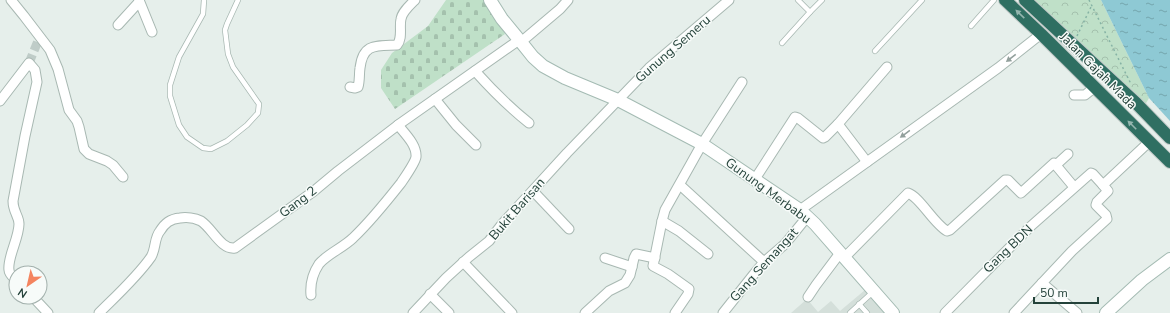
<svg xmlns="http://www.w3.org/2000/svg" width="1170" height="313" font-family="'Nunito Sans',sans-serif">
  <defs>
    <pattern id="forest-crowns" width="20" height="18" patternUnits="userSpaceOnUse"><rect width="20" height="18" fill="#bfe0c8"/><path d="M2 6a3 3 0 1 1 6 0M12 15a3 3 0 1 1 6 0" fill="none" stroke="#a4c1ad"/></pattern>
    <pattern id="cemetery-stones" width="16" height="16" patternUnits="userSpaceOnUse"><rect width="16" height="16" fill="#bfe0c8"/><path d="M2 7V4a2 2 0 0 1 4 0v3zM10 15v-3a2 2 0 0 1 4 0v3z" fill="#a4c1ad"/></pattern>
    <pattern id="water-ripples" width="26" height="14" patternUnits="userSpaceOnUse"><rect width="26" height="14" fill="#8ec9d4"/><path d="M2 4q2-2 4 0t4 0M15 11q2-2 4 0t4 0" fill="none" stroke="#74a5ad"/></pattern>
  </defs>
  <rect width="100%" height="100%" fill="#e6efeb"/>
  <path fill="#d4dfda" d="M865 290 885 313H791L807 299 818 312 831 301 840 311Z"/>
  <path fill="url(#forest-crowns)" d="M1033 0H1101L1149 98 1145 105Z"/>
  <path fill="url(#cemetery-stones)" d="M446 0H486L505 34 395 109 381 88V70L392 53 428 26Z"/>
  <path fill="url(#water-ripples)" d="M1101 0H1170V121L1149 98Z"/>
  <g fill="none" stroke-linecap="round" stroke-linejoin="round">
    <path stroke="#bfccc8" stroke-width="9" stroke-dasharray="9 4.5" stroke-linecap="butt" d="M29 63 40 36"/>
    <g stroke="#a8b8b2" stroke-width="6">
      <g id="lane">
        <path d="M204 0 203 14 179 57 170 85V96L179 125 187 137 203 148 211 149 227 141 247 125 258 113 259 104 233 67 228 54 225 30 227 24 238 0"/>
        <path d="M810 12 822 0"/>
        <path d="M971 26 994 0"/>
        <path d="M782 43 810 12 798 0"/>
        <path d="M875 51 922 0"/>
        <path d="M859 304 867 313"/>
        <path d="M850 313 874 291"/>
      </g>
    </g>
    <g stroke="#a8b8b2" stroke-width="11">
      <g id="street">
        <path d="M11 0 24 16 50 50 58 69 69 110 77 121 79 127 84 149 89 154 107 161 113 165 123 177"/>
        <path d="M139 0 152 32"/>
        <path d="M118 25 139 2"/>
        <path d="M521 42 560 9 568 0"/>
        <path d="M475 71C492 90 509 107 529 123"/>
        <path d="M350 87 355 88 358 87C360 80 359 74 360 68 363 43 376 46 397 45 403 38 399 27 401 19 402 12 410 5 415 0"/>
        <path d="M1074 95H1085L1095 87"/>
        <path d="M435 99 456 125 476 145"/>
        <path d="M0 101 29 63 35 70 37 82 25 136 13 201C13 212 19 216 19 224 19 238 7 258 9 270 9 274 13 277 16 280"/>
        <path d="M867 162 838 124 887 67"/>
        <path d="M1056 165 1068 154"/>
        <path d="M755 179 795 117 798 118 823 138 825 137 838 124"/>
        <path d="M680 185 764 262"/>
        <path d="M533 191 569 229"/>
        <path d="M800 210 998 68 1041 34"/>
        <path d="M662 221 679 231 708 254"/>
        <path d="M605 258 632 267"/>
        <path d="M844 258 908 193C920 197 934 224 947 231L950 230 1005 180H1008L1021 193 1054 163 1074 187"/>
        <path d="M463 262 512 313"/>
        <path d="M1042 283 1077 313"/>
        <path d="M430 294 449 313"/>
        <path d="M311 295C310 284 313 273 319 264 326 255 344 247 353 238 371 221 386 202 401 183 405 177 415 163 416 157 417 145 405 134 398 125"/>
        <path d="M33 297 48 313"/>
        <path d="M808 297 816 285 840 253"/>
        <path d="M99 313C116 296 137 277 151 257 156 249 154 238 160 231 165 223 170 219 180 218 186 217 195 218 201 221 212 228 221 250 235 248L314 191 338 171 398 125 519 40"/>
        <path d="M413 313 446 278 469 257 489 241 503 223 567 153 649 68 729 0"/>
        <path d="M585 313 609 291 625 283 630 275 634 258 636 254 655 258"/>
        <path d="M675 313 688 294 689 289 668 274 653 266 662 221 665 210 702 144 742 82"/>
        <path d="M723 313 754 274 764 262 785 244 807 217"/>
        <path d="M945 313 1031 226 1091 173 1093 174 1103 185"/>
        <path d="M1014 313 1072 251 1107 219 1106 215 1096 205 1097 202 1108 191 1103 185 1149 142"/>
      </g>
    </g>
    <g stroke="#a4bbb3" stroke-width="14">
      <g id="secondary">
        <path d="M490 0 502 19 521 42 533 57 543 66 565 78 618 100 702 144 800 210 815 224 893 313"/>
        <path d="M1106 313 1142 280 1170 259"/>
      </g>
    </g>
    <g stroke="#c2cac8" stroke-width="14">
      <g id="highway">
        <path d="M1005 0 1041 34 1170 162"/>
        <path d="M1025 0 1136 103 1170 138"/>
      </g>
    </g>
    <g stroke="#86b3a5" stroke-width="1.5" stroke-dasharray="2 3" stroke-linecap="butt">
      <path d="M1089 0 1131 84"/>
      <path d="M1077 36 1091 7"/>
    </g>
    <use href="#lane" stroke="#fff" stroke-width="4.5"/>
    <use href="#street" stroke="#fff" stroke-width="9"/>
    <use href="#secondary" stroke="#fff" stroke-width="12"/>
    <use href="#highway" stroke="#2f6f62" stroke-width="12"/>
  </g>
  <defs><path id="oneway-solid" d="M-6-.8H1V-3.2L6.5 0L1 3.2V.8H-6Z"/></defs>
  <g fill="#93b5ae">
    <use href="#oneway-solid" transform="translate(1020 14) rotate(-136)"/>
    <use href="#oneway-solid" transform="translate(1132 125) rotate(-135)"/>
  </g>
  <g fill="#92a09c">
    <use href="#oneway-solid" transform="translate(1011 58) rotate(142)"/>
    <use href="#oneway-solid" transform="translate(905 134) rotate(144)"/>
  </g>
  <g text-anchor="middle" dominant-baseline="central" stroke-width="3" stroke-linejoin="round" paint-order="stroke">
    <g font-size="13" fill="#24423a" stroke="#f7fbf9">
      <text transform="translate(673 49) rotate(-41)">Gunung Semeru</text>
      <text transform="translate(1098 71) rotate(45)">Jalan Gajah Mada</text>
      <text transform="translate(768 191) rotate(36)">Gunung Merbabu</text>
      <text transform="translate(298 202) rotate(-37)">Gang 2</text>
      <text transform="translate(517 209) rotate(-49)">Bukit Barisan</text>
      <text transform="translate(1008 249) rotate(-44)">Gang BDN</text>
      <text transform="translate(764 265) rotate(-48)">Gang Semangat</text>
    </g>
  </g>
  <g transform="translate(28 285) rotate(214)"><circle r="19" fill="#f7fbf9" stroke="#a3b1ad"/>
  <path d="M0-3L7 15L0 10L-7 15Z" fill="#f4845f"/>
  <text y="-6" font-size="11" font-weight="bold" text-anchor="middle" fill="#24423a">N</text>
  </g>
  <path d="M1034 297v6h64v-6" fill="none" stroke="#24423a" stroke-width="2"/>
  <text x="1040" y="297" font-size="12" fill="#24423a" stroke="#f7fbf9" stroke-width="3" paint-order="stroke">50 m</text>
</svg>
